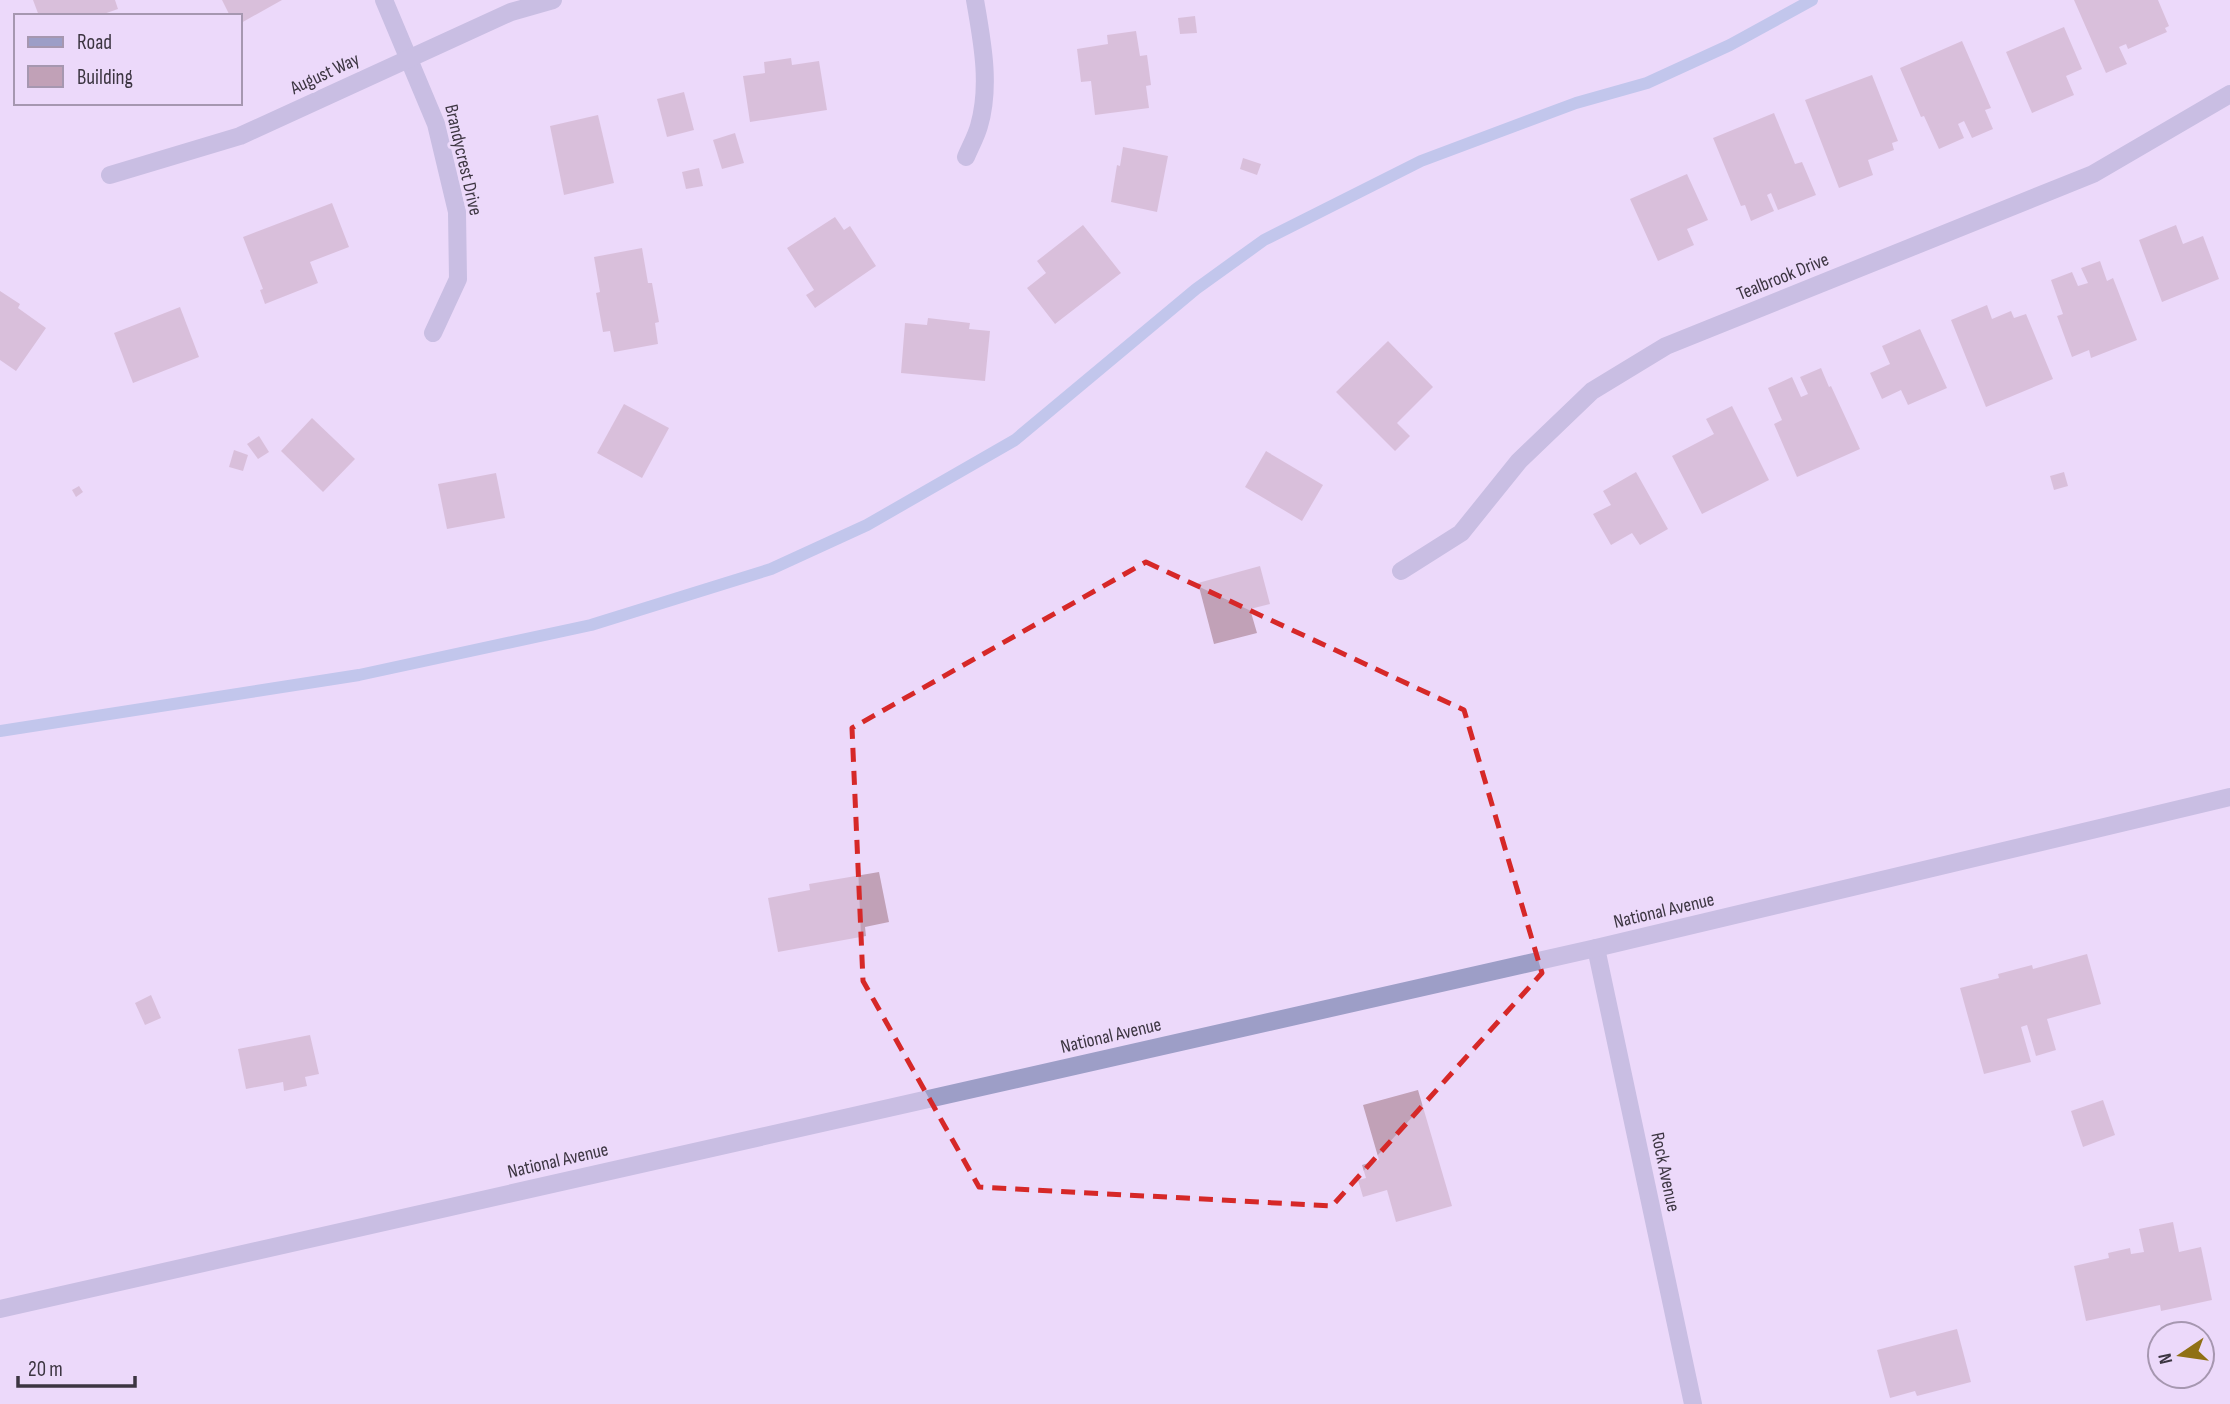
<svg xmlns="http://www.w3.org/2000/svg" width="2230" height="1404" font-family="'Sofia Sans Condensed',sans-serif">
  <rect width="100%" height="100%" fill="#ecd9fa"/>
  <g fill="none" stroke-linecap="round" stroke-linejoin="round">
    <path stroke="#8eafdc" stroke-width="12" d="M0 731 359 675 591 625 771 569 867 525 1015 440 1196 289 1264 240 1421 161 1576 103 1647 83 1730 45 1812 0"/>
  </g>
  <g fill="#c1a1b7">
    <path d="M33 0H115L118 9 98 16H39Z"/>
    <path d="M222 0H282L241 23 240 16H230Z"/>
    <path d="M2074 0H2158L2169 26 2165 28 2167 32 2128 49 2126 44 2119 47 2127 64 2106 73Z"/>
    <path d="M1195 16 1197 33 1180 34 1178 18Z"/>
    <path d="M2064 27 2082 69 2066 76 2074 95 2032 113 2006 52Z"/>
    <path d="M1136 31 1140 56 1147 55 1151 85 1146 86 1149 108 1095 115 1091 81 1081 82 1077 49 1108 44 1107 35Z"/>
    <path d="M1962 41 1991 108 1985 110 1993 129 1972 138 1964 121 1958 124 1964 138 1939 149 1924 116 1921 117 1900 68Z"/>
    <path d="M791 58 792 65 819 61 827 110 750 122 743 76 765 73 764 62Z"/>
    <path d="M1872 75 1898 141 1892 143 1894 150 1868 160 1873 175 1839 188 1805 100Z"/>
    <path d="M684 92 694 130 667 137 657 99Z"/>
    <path d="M1774 113 1795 164 1802 162 1816 195 1778 210 1771 193 1767 195 1774 211 1751 221 1745 205 1741 206 1713 138Z"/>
    <path d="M598 115 614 183 564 195 550 126Z"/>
    <path d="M735 133 744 163 722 169 713 140Z"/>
    <path d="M1123 147 1168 156 1157 212 1111 202 1117 165 1120 166Z"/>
    <path d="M1243 158 1261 164 1257 175 1240 169Z"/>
    <path d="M699 168 703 186 686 189 682 172Z"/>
    <path d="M1687 174 1708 220 1687 229 1694 245 1658 261 1630 199Z"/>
    <path d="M332 203 349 247 310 262 318 283 265 304 260 290 263 289 243 237Z"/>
    <path d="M835 217 844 230 850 226 876 266 815 308 806 295 814 290 787 248Z"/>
    <path d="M1083 225 1121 273 1055 324 1027 288 1046 273 1037 261Z"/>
    <path d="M2176 225 2183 244 2203 236 2219 279 2162 302 2139 240Z"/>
    <path d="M642 248 648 283H652L659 322 655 323 658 344 614 352 610 331 603 332 596 293 600 292 594 257Z"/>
    <path d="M2100 261 2107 281 2113 278 2137 340 2091 358 2089 350 2072 357 2057 316 2063 314 2051 280 2072 272 2078 286 2088 283 2081 268Z"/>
    <path d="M0 291 20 304 18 308 46 328 16 371 0 360Z"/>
    <path d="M1987 305 1992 319 2011 311 2014 318 2026 314 2053 379 1986 407 1951 320Z"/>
    <path d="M180 307 199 357 133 383 114 333Z"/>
    <path d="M928 318 970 323 969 329 990 331 985 381 901 373 905 323 927 325Z"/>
    <path d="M1920 329 1947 388 1908 405 1901 390 1882 399 1870 373 1890 364 1882 346Z"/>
    <path d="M1388 341 1433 387 1397 423 1410 436 1395 451 1336 392Z"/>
    <path d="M1821 368 1829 387 1831 386 1860 449 1797 477 1774 424 1782 420 1768 388 1792 377 1801 397 1808 394 1800 377Z"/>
    <path d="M624 404 669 428 642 478 597 453Z"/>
    <path d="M1732 406 1769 480 1702 514 1672 456 1714 434 1706 419Z"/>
    <path d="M312 418 355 459 323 492 281 451Z"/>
    <path d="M259 436 269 452 258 459 247 444Z"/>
    <path d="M234 450 248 455 243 471 229 467Z"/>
    <path d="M1266 451 1323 485 1302 521 1245 487Z"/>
    <path d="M1636 472 1668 529 1640 545 1632 533 1611 545 1593 514 1611 505 1603 491Z"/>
    <path d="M2064 472 2068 486 2054 490 2050 476Z"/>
    <path d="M496 473 505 518 447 529 438 484Z"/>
    <path d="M79 486 83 492 76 497 72 490Z"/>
    <path d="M1260 566 1270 604 1250 609 1257 633 1214 644 1198 583Z"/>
    <path d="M879 872 889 922 865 927 866 936 778 952 768 898 810 890 809 884Z"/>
    <path d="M2087 954 2101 1004 2047 1019 2056 1050 2036 1056 2027 1025 2021 1027 2031 1062 1984 1074 1960 988 1999 978 1998 974 2032 965 2033 969Z"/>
    <path d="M151 995 161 1018 145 1025 135 1003Z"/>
    <path d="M310 1035 319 1074 305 1077 307 1086 284 1091 283 1082 246 1089 238 1049Z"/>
    <path d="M1418 1090 1452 1206 1396 1222 1387 1190 1363 1197 1358 1180 1366 1178 1362 1165 1379 1160 1363 1105Z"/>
    <path d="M2103 1100 2115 1135 2083 1147 2071 1111Z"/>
    <path d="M2173 1222 2179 1252 2201 1247 2212 1300 2161 1311 2160 1305 2086 1321 2074 1266 2109 1258 2108 1253 2130 1248 2131 1254 2144 1252 2139 1229Z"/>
    <path d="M1957 1329 1971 1382 1917 1396 1915 1391 1890 1398 1877 1350Z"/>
  </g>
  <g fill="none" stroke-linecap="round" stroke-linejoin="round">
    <g stroke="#9d9ec7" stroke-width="18">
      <path d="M384 0 436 124 457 212 458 279 433 333"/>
      <path d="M966 157C970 147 976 137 979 126 991 85 982 41 975 0"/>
      <path d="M110 175 240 136 511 12 553 0"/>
      <path d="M1401 571 1461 533 1519 461 1592 391 1666 346 2093 174 2230 94"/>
      <path d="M1596 948 1693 1404"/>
      <path d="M0 1309 1596 948 2230 797"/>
    </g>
  </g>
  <path d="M0 0H2230V1404H0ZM1146 562 1464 710 1542 973 1332 1206 979 1187 863 981 852 728Z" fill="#ecd9fa" fill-opacity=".55" fill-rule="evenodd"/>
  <path fill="none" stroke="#d62828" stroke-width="5" stroke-dasharray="14 9" stroke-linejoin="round" d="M1146 562 1464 710 1542 973 1332 1206 979 1187 863 981 852 728Z"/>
  <g text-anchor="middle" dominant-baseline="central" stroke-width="6" stroke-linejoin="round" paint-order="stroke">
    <g font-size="19" fill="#3c3541" stroke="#ecd9fa">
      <text transform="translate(325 74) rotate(-25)">August Way</text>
      <text transform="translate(463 160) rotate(77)">Brandycrest Drive</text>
      <text transform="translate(1783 277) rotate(-22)">Tealbrook Drive</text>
      <text transform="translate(1664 911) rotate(-13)">National Avenue</text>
      <text transform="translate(1111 1036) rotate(-13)">National Avenue</text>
      <text transform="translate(558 1161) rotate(-13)">National Avenue</text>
      <text transform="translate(1665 1172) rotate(78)">Rock Avenue</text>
    </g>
  </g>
  <rect x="14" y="14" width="228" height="91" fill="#ecd9fa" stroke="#a697b0" stroke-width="2"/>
  <rect x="28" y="37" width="35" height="10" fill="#9d9ec7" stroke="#a697b0" stroke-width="2"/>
  <text x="77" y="49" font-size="21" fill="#3c3541">Road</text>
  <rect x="28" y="66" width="35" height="21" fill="#c1a1b7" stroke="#a697b0" stroke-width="2"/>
  <text x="77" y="84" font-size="21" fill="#3c3541">Building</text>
  <g transform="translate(2181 1355) rotate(257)"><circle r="33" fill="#ecd9fa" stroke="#a697b0" stroke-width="2"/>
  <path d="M0-5L12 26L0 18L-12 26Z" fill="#907015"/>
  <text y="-10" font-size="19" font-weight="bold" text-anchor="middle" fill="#3c3541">N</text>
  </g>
  <path d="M18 1376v10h117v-10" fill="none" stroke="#3c3541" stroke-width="3.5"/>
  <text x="28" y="1376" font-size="21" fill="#3c3541" stroke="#ecd9fa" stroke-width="5" paint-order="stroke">20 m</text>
</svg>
